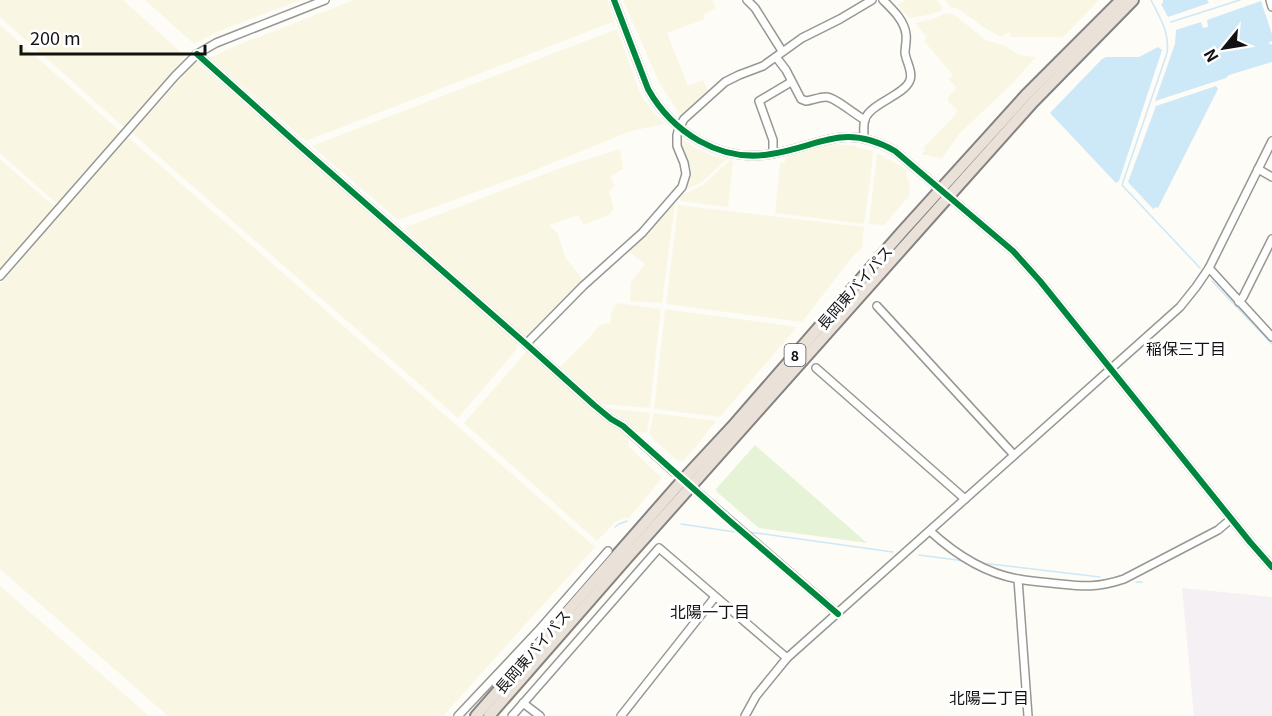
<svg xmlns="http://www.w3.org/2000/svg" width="1272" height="716" font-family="Georgia,'Noto Sans JP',serif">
  <rect width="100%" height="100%" fill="#fdfcf7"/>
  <path fill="#f5f0f3" d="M1182 588 1272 597V716H1194Z"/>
  <g fill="#f9f7e4">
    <path d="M0 0H123L185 56 125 128 0 17Z"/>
    <path d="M145 0H301L219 31 194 44Z"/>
    <path d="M354 0H607L615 21 306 141 210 58 233 47Z"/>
    <path d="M623 0H712L716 8 703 15 705 19 667 33 688 86 703 80 709 92 683 116 675 107 659 82Z"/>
    <path d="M905 0H937L942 8 941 11 928 15 910 18 905 14 898 5Z"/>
    <path d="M945 0H1099L1062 38 1057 37H1011L1009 32 1001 37 986 29 960 10 950 7Z"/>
    <path d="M946 13 953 14 986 40 1005 46 1019 55 1036 57 1012 84 960 133 942 158 933 157 928 155H923L922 154 925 150 923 148 954 116 957 110 948 101V97L957 88 949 80 953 75 924 41 927 37 915 23 933 19Z"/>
    <path d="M0 25 121 132 57 204 0 153Z"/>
    <path d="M617 29 638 88 643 98 650 108 665 124 631 131 518 177 398 220 312 146Z"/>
    <path d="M196 62 407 244 517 342V349L458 418 132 133Z"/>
    <path d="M128 137 595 547 443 716H168L0 569V284Z"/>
    <path d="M682 139 695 148 708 154 727 159 702 182 687 189 690 178 691 169 681 147 680 141Z"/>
    <path d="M832 144 857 146 858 148 873 151 871 174 864 224 775 213 780 163 785 162 786 157Z"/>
    <path d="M620 149 623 169 610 177 615 186 609 191 614 209 610 214 584 225 578 215 549 225 558 234 565 257 583 280 526 338 404 228 563 167Z"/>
    <path d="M877 153 904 168 907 171 906 175 910 185 909 196 884 225 869 224Z"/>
    <path d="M0 159 55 207 0 269Z"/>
    <path d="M730 160 733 161 728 207 681 201 679 199 682 195 703 185Z"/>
    <path d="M675 203 662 303 630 301 631 282 645 264 628 251Z"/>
    <path d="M678 205 864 227 862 248 852 257 802 322 666 304Z"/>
    <path d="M617 303 661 309 650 408 601 404 560 367 590 337 598 327 603 324H610L611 314Z"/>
    <path d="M665 309 797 327 720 417 654 409Z"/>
    <path d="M527 351 602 417 628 436 629 447 662 478 629 518H624L616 522 597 541 464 423Z"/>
    <path d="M606 408 650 413 647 433 638 432 625 420Z"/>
    <path d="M654 413 716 421 683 462 677 460 655 441 649 433Z"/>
    <path d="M0 586 149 716H0Z"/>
  </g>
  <path fill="#e7f3d7" d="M755 445 867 543 759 528 717 492 716 489Z"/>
  <g fill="#cde8f7">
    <path d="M1163 0H1207L1209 3 1168 17 1161 4 1163 3Z"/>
    <path d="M1261 1 1272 34V41L1269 42 1270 45 1272 44V62L1229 75 1226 78 1155 101 1175 44 1176 30 1201 22 1203 28 1208 27 1207 20Z"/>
    <path d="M1158 47 1162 50 1119 181 1116 183 1050 113 1102 59 1106 57H1139Z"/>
    <path d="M1216 86 1218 89 1158 208 1156 207 1153 209 1128 182 1156 106Z"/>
  </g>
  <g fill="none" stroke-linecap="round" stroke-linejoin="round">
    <g stroke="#cde8f7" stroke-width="1.5">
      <path d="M1151 0C1160 18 1170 33 1167 53L1122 185 1200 268"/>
      <path d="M1171 22 1240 0"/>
      <path d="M1212 281 1272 344"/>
      <path d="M681 524 735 532"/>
      <path d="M615 527 619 524 627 521"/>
      <path d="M749 532 893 552"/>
      <path d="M919 555 965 561"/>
      <path d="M981 563 1100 577"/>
      <path d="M1136 582H1142"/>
    </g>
    <g stroke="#979795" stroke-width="10">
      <g id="minor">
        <path d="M614 0 648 89C672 132 720 163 771 154 822 146 843 122 895 151L1013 251 1040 281 1250 542 1272 567"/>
        <path d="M747 0 755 8 782 51"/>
        <path d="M1270 0 1272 7"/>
        <path d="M197 54 301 147 526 344 594 405 611 419 623 426 674 472"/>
        <path d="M776 57 786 70 801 99 806 101C812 100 820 97 826 97 835 97 855 115 865 120"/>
        <path d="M864 138C864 132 863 125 865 119 871 103 905 95 910 80 913 72 906 61 905 53 905 47 907 40 906 34 904 20 893 10 883 0"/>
        <path d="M773 154V140L759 101 791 82"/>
        <path d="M1258 169 1272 177"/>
        <path d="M1209 268 1272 337"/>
        <path d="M0 276 175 76 197 54 216 43 325 0"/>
        <path d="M1239 302 1243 297 1272 239"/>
        <path d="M877 306 1014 455"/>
        <path d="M526 344 583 286 642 233 682 187 686 174 684 163 677 146V135L679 128 684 119 725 82 739 75 763 66 802 38 840 19 872 0"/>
        <path d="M816 368 965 499"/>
        <path d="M695 490 838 614"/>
        <path d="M930 531C955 554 984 573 1018 579 1029 581 1040 582 1051 583 1081 586 1094 589 1124 579L1218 530 1231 519"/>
        <path d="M1018 579 1028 716"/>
        <path d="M523 703 540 716"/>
        <path d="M458 716 538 631 608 551"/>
        <path d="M512 716 659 548 787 658"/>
        <path d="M621 716 715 597"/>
        <path d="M745 716 756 696 787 658 1180 307 1196 287 1209 268 1272 141"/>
      </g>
    </g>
    <g stroke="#858482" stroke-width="14">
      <g id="highway">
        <path d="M476 716 680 483 732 427 901 233 1026 95 1121 0"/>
        <path d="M489 716 627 558 949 196 1033 102 1133 0"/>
      </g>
    </g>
    <use href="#minor" stroke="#fffffe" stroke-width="7"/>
    <use href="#highway" stroke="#eae1d8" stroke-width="10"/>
    <g stroke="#fff" stroke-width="10">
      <g id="cycleway">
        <path d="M614 0 648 89C672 132 720 163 771 154 822 146 843 122 895 151L1013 251 1040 281 1250 542 1272 567"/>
        <path d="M197 54 301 147 526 344 594 405 611 419 623 426 732 523 838 614"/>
      </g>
    </g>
    <use href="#cycleway" stroke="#00873e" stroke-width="6"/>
  </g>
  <g text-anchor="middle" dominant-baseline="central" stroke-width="6" stroke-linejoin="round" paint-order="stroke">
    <rect fill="#fff" stroke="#585858" stroke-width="1.5" x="784.5" y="344" width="21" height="22" rx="4.5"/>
    <g font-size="14" font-weight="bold" fill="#111">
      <text x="795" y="355">8</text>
    </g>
    <g font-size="15" fill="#111" stroke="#fff">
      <text transform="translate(854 287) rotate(-49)">長岡東バイパス</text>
      <text transform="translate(532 651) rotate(-49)">長岡東バイパス</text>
    </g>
    <g font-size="16" fill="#111" stroke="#fff">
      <text x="1186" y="348">稲保三丁目</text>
      <text x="710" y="611">北陽一丁目</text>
      <text x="989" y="697">北陽二丁目</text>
    </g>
  </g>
  <g transform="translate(1224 48) rotate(240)" stroke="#ffffff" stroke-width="4.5" paint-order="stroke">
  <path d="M0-4.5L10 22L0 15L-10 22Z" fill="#111111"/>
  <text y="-9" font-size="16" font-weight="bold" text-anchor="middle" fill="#111111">N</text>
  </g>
  <path d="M21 45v9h184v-9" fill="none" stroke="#111111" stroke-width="3"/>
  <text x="30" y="45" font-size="18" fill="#111111" stroke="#ffffff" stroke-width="4.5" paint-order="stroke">200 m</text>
</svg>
